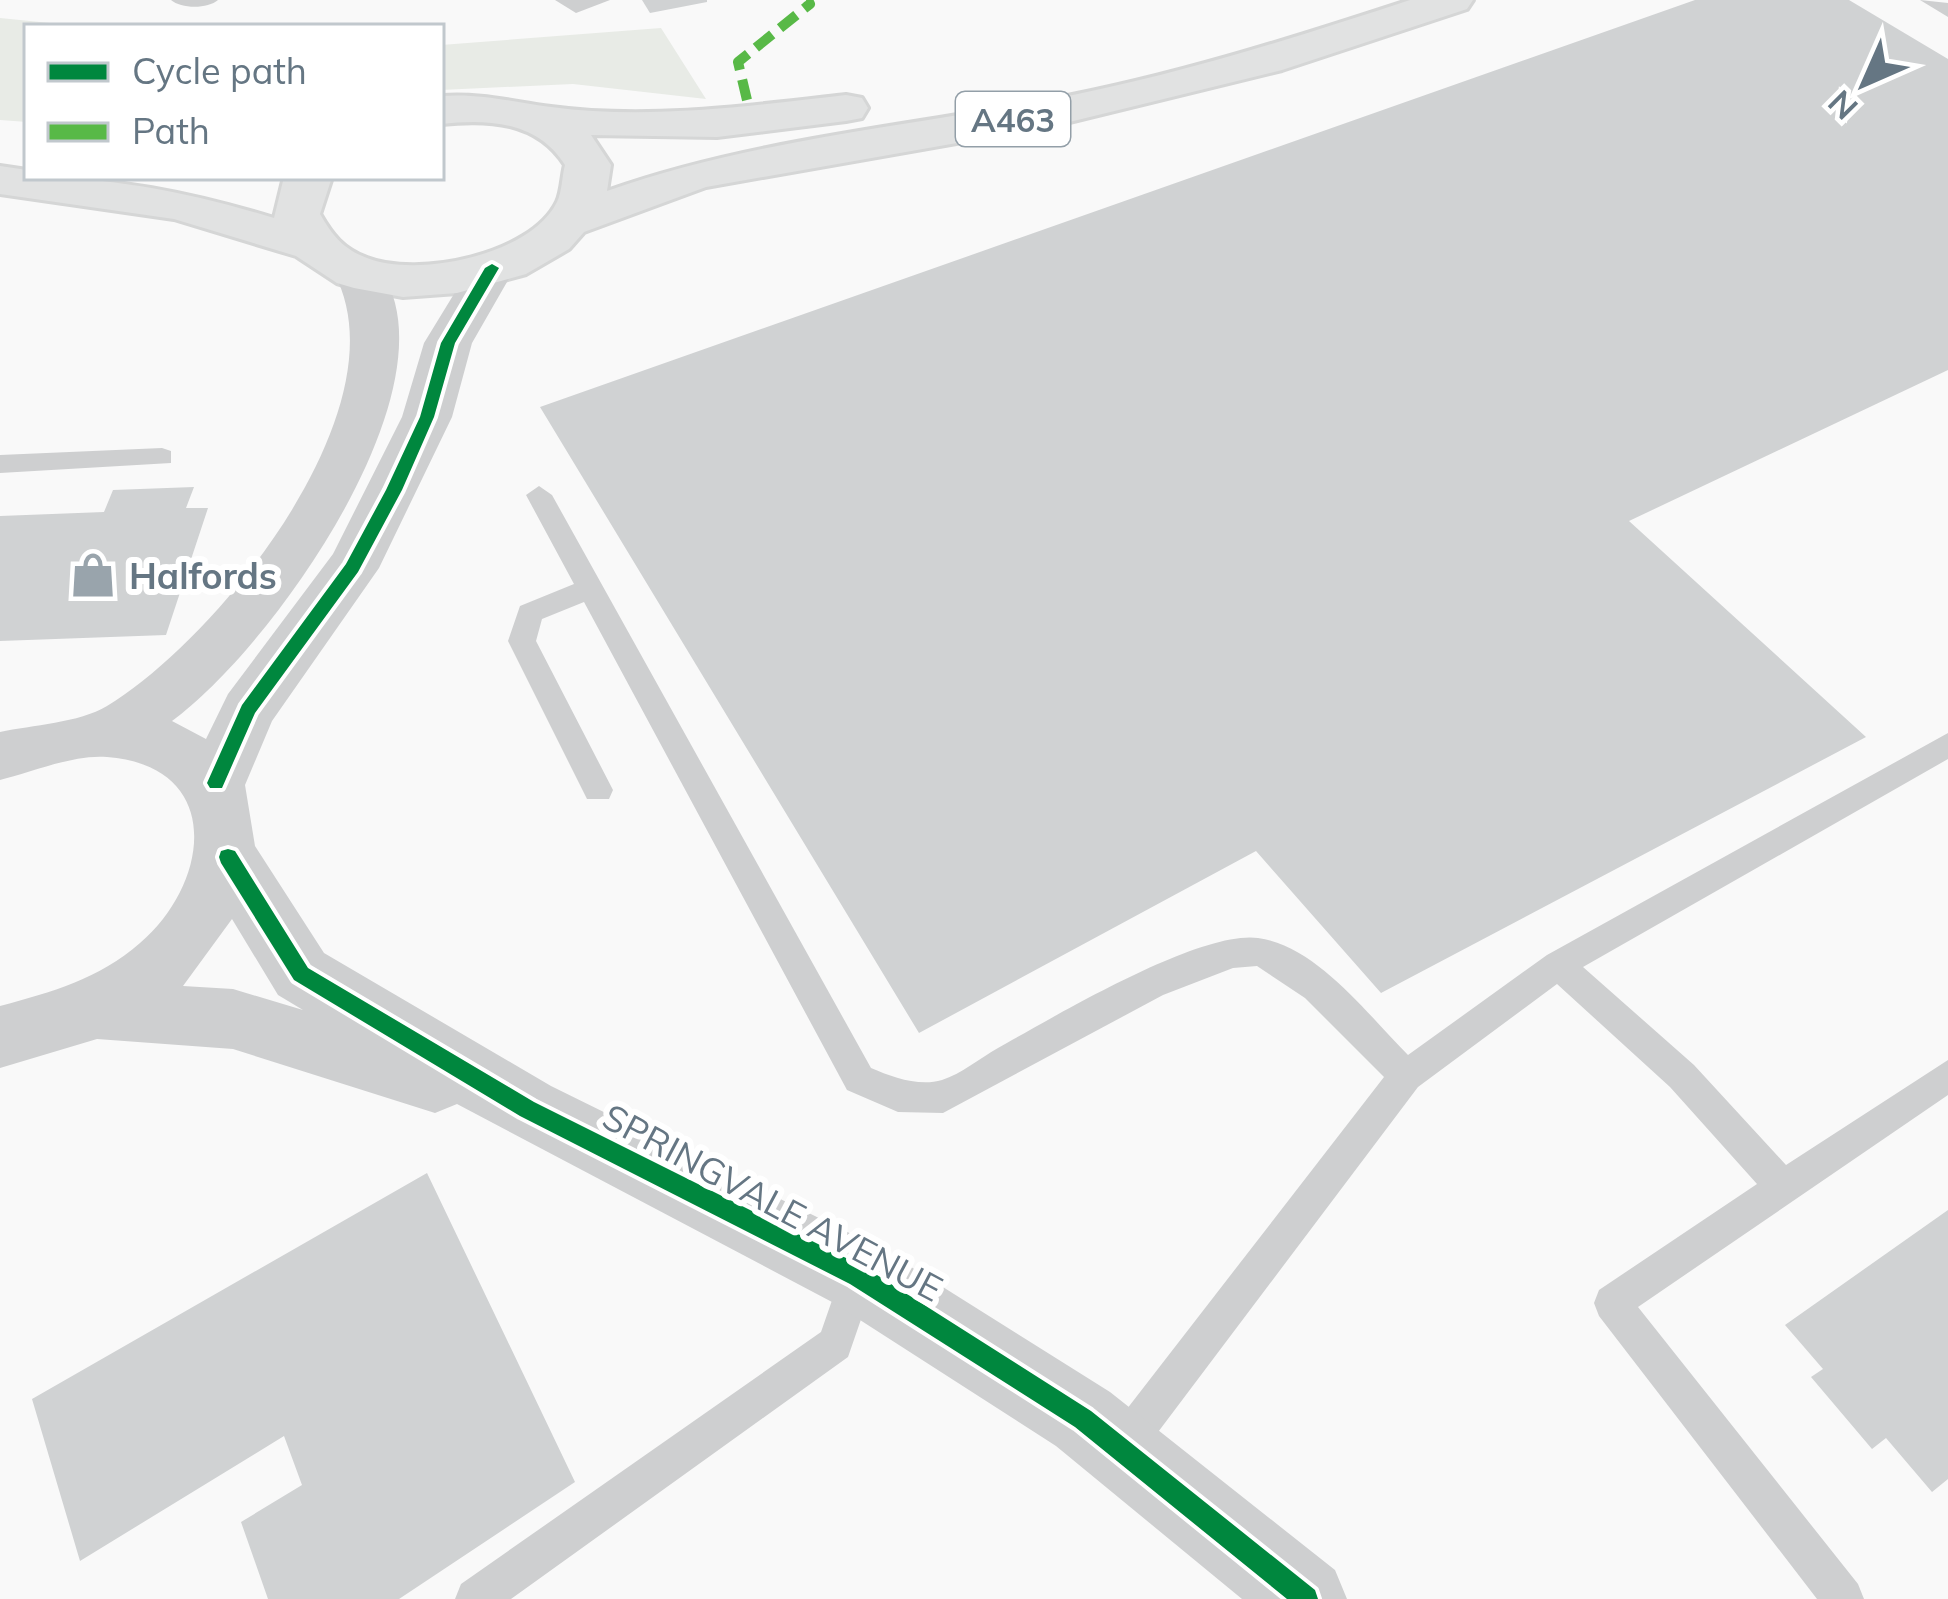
<svg xmlns="http://www.w3.org/2000/svg" width="1948" height="1599" font-family="Mulish,sans-serif">
  <rect width="100%" height="100%" fill="#f9f9f9"/>
  <g fill="#e8ebe6">
    <path d="M0 18 90 27H27V122L0 120Z"/>
    <path d="M661 28 706 99 573 84 441 90V45Z"/>
  </g>
  <g fill="#d0d2d3">
    <path d="M642 0H707V2L650 13Z"/>
    <path d="M1695 0H1849L1948 59V370L1629 521 1866 737 1381 993 1256 851 919 1033 540 407Z"/>
    <path d="M194 487 186 508H208L166 635 0 641V516L104 512 113 490Z"/>
    <path d="M427 1173 575 1482 399 1599H268L241 1522 302 1485 284 1436 80 1561 32 1399Z"/>
    <path d="M1948 1210V1479L1932 1492 1886 1438 1872 1449 1811 1377 1823 1369 1785 1325Z"/>
  </g>
  <g fill="none" stroke-linecap="round" stroke-linejoin="round">
    <g stroke="#d5d6d6" stroke-width="6">
      <path id="highway" d="M1410 0H1473L1467 9 1282 70 1053 126 706 187 584 232 569 249 526 274 457 293 403 297 354 288 337 283 296 256 174 219 0 194V166L27 170V177C113 177 192 193 274 218L284 177H332L320 214C332 235 343 249 367 258 418 278 531 255 557 202 562 192 562 176 565 165 537 121 488 119 441 124V96C481 93 512 102 551 107 647 120 750 106 846 95L862 98 868 108 862 118 846 121 717 137 591 135 611 165 607 191C748 141 900 127 1047 100 1171 77 1291 39 1410 0Z"/>
    </g>
    <g fill="#cecfd0" fill-rule="evenodd">
      <path d="M171 0H218C208 9 181 9 171 0Z"/>
      <path d="M555 0H610L576 13Z"/>
      <path d="M1920 0 1948 3V17Z"/>
      <path d="M162 448 171 451V463L0 473V455Z"/>
      <path d="M539 486 552 495 871 1068C892 1077 919 1087 942 1080 961 1074 980 1058 998 1048 1052 1018 1199 930 1258 938 1317 946 1368 1015 1408 1055L1547 955 1948 733V759L1583 967 1694 1065 1786 1165 1948 1060V1095L1638 1307 1858 1584 1864 1599H1817L1599 1316 1594 1303 1599 1290 1757 1184 1670 1087 1557 984 1418 1087 1134 1464 1120 1469 1106 1464 1101 1450 1106 1436 1384 1077 1305 998 1257 966 1233 968 1163 995 943 1113 898 1112 847 1090 584 602 542 619 536 641 613 790 609 799H587L508 641 520 606 574 584 526 495Z"/>
      <path d="M858 1258 871 1263 876 1276 848 1357 511 1599H455L461 1584 821 1332 845 1263Z"/>
    </g>
    <path fill="#cecfd0" fill-rule="evenodd" d="M492 254 508 258 515 268 472 343 452 417 379 568 272 721 245 785 255 846 324 953 551 1086 884 1250 1110 1392 1335 1570 1347 1599H1242L1056 1446 832 1302 457 1104 435 1113 233 1049 97 1039 0 1068V1006C52 992 99 979 140 943 211 882 224 766 107 757 75 754 32 772 0 780V732C32 725 79 723 107 706 217 640 406 407 334 273L341 263H373C381 275 392 289 395 303 427 427 267 651 172 721L206 739 228 694 333 554 402 417 424 343 476 258ZM232 919 278 995 303 1010 233 989 183 986Z"/>
    <use href="#highway" fill="#e1e2e2" fill-rule="evenodd"/>
    <path stroke="#58b947" stroke-width="10" stroke-dasharray="21 10" stroke-linecap="butt" d="M747 100 738 62 810 4 808 0"/>
    <g stroke="#fff" stroke-width="8">
      <g id="cycleway">
        <path d="M492 264 499 268 455 343 434 417 402 490 358 572 255 713 222 788H210L207 783 242 705 346 564 386 490 420 417 441 343 485 268Z"/>
        <path d="M228 849 235 851 308 968 534 1102 866 1268 1091 1411 1315 1590 1318 1599H1287L1075 1427 850 1284 520 1116 294 980 221 863 219 857 221 851Z"/>
      </g>
    </g>
    <use href="#cycleway" fill="#00873e" fill-rule="evenodd"/>
  </g>
  <defs>
    <g id="shop-bare" transform="scale(3.6)"><path d="M-5-2.5h2.3a2.7 3.5 0 0 1 5.4 0H5L5.5 6h-11ZM-1.5-2.5h3a1.5 2.3 0 0 0-3 0Z" fill="#99a4ac" stroke="#fff" stroke-width="2.5" paint-order="stroke"/></g>
  </defs>
  <g fill-rule="evenodd">
    <use href="#shop-bare" x="93" y="575"/>
  </g>
  <g text-anchor="middle" dominant-baseline="central" stroke-width="12" stroke-linejoin="round" paint-order="stroke">
    <rect fill="#fff" stroke="#939fa8" stroke-width="3" x="956" y="92" width="114" height="54" rx="9"/>
    <g font-size="33" font-weight="bold" fill="#657683">
      <text x="1013" y="119">A463</text>
    </g>
    <g font-size="36" font-weight="bold" fill="#657683" stroke="#fff" text-anchor="start">
      <text x="129" y="575">Halfords</text>
    </g>
    <g font-size="36" fill="#657683" stroke="#fff">
      <text transform="translate(773 1202) rotate(28)">SPRINGVALE AVENUE</text>
    </g>
  </g>
  <rect x="24" y="24" width="420" height="156" fill="#ffffff" stroke="#c1c8cd" stroke-width="3"/>
  <rect x="48" y="63" width="60" height="18" fill="#00873e" stroke="#c1c8cd" stroke-width="3"/>
  <text x="132" y="84" font-size="36" fill="#657683">Cycle path</text>
  <rect x="48" y="123" width="60" height="18" fill="#58b947" stroke="#c1c8cd" stroke-width="3"/>
  <text x="132" y="144" font-size="36" fill="#657683">Path</text>
  <g transform="translate(1864 84) rotate(225)" stroke="#ffffff" stroke-width="9" paint-order="stroke">
  <path d="M0-9L21 45L0 30L-21 45Z" fill="#657683"/>
  <text y="-18" font-size="33" font-weight="bold" text-anchor="middle" fill="#657683">N</text>
  </g>
</svg>
